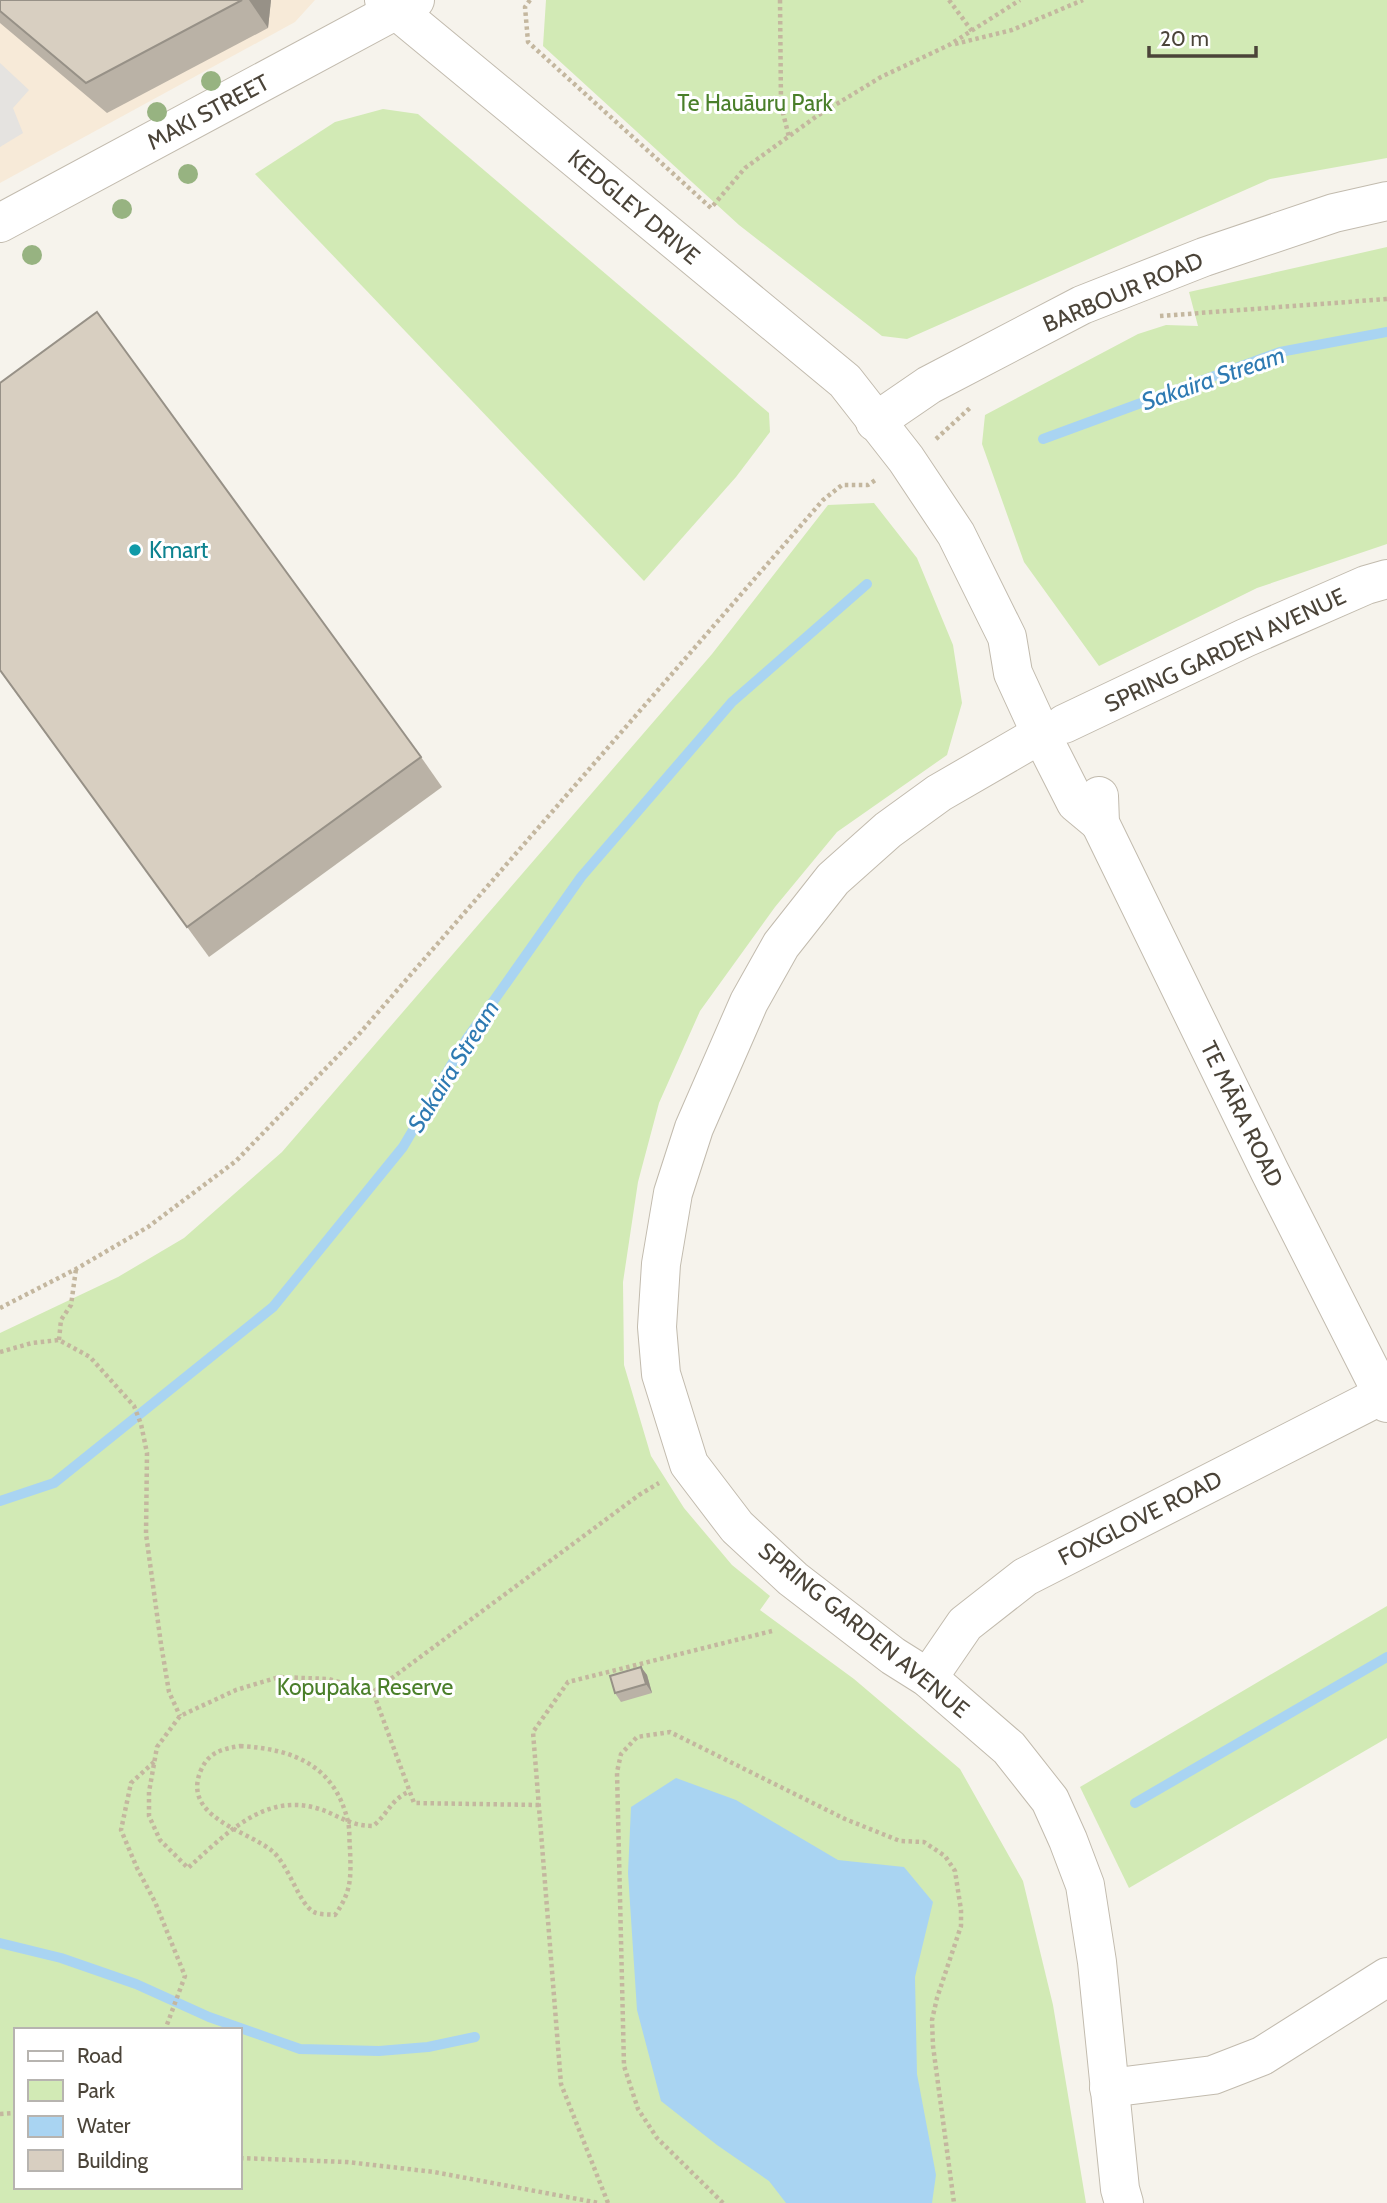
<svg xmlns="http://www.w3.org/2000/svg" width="1387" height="2203" font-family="Cabin,sans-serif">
  <rect width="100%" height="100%" fill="#f6f3ec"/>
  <path fill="#f7ead8" d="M0 0H315L295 22 0 183Z"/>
  <g fill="#d2eab5" fill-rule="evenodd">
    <path d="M546 0H1387V158L1270 179 907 339 882 336 739 225 543 46Z"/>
    <path d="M383 109 418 114 769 413 770 432 736 477 644 581 255 174 335 122Z"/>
    <path d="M1387 247V544L1257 588 1099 666 1024 562 982 444 985 415 1138 334 1166 325 1198 326 1189 292Z"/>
    <path d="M874 503 917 558 953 645 962 703 947 755 837 832 775 907 700 1011 659 1103 638 1182 623 1282 624 1365 651 1456 684 1508 732 1565 770 1596 760 1610 854 1679 960 1769 1023 1881 1053 2005 1086 2203H0V1333L118 1277 184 1238 282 1152 712 654 828 505ZM16 2030H240V2187H16Z"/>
    <path d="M1387 1606V1738L1129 1888 1080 1787Z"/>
  </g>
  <path fill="#e5e3e0" d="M0 63 29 90 13 108 23 133 0 147Z"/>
  <path fill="#a9d4f2" d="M676 1778 736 1800 838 1860 904 1867 933 1902 915 1977 917 2074 936 2175 932 2203H786L769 2181 717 2145 661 2101 637 2010 628 1873 631 1807Z"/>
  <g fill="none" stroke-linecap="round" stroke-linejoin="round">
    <g stroke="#a9d4f2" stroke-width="10">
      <path d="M1043 439 1280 352 1387 332"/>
      <path d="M0 1501 54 1483 273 1307 403 1147 466 1040 581 877 732 702 867 584"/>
      <path d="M1135 1803 1387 1657"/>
      <path d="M0 1943 61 1958 136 1984 209 2017 300 2049 379 2051 428 2047 475 2037"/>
    </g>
    <g stroke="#c2bbae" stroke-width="40">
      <g id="minor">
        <path d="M384 0 845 381 906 459 956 534 1007 637 1013 673 1041 734 1076 803 1100 823"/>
        <path d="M0 223 415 0"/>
        <path d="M875 422 929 385 1082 305 1204 257 1334 213 1387 201"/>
        <path d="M1064 724 1245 638 1366 585 1387 579"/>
        <path d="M1041 734 939 793 888 830 833 879 781 945 749 1002 694 1128 673 1193 661 1264 657 1327 661 1374 689 1464 737 1527 793 1579 893 1656 928 1678 1009 1748 1050 1800 1068 1840 1085 1885 1097 1962 1120 2189 1124 2203"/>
        <path d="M1099 796 1100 823 1270 1172 1387 1403"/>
        <path d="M928 1678 965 1624 1025 1577 1382 1395"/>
        <path d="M1109 2088 1213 2075 1262 2056 1387 1977"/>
      </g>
    </g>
    <g stroke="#c4b79f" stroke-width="4.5" stroke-dasharray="3.5 3.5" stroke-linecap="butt">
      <path d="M530 0 525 7 528 42 711 208 745 168 817 116 881 77 949 45 1020 0"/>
      <path d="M780 0 781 105 789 137"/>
      <path d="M949 0 972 31"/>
      <path d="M955 44 1012 30 1083 0"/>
      <path d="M1160 316 1387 299"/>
      <path d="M936 439 971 407"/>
      <path d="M0 1308 76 1269 148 1227 236 1161 360 1033 823 500 842 485H868L877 479"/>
      <path d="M59 1340 61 1320 71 1305 76 1269"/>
      <path d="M0 1352 32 1343 59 1340 90 1357 134 1406 141 1424 147 1453 146 1534 161 1644 169 1692 180 1716"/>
      <path d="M373 1692 329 1679 279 1677 236 1690 180 1716 157 1747 149 1792V1816L160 1840 188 1868C224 1836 263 1793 316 1808 338 1814 348 1826 373 1826 389 1813 390 1800 410 1791"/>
      <path d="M240 1746C293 1749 335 1765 348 1822 350 1830 349 1840 350 1849 351 1877 352 1891 335 1915 329 1914 319 1915 314 1912 299 1905 289 1864 271 1850 245 1830 181 1816 201 1770 209 1752 222 1749 240 1746Z"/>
      <path d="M154 1762 131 1783 121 1830 137 1868 155 1902 185 1976 165 2030"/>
      <path d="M539 1805 414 1803 373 1692 639 1495 659 1483"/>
      <path d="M0 2114 16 2113"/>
      <path d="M240 2158 347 2162 434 2172 599 2203"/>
      <path d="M608 2203 561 2084 533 1732 568 1682 772 1631"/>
      <path d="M723 2203 657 2138 638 2109 624 2066 617 1772 621 1754 637 1737 670 1732 845 1819 900 1841 924 1842 945 1856 955 1871 961 1910V1926L937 1998 932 2020 933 2046 954 2203"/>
    </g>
    <use href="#minor" stroke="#fff" stroke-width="38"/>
  </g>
  <g fill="#97b381">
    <circle cx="211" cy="81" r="10"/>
    <circle cx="157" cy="112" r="10"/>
    <circle cx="188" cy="174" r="10"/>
    <circle cx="122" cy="209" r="10"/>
    <circle cx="32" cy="255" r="10"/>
  </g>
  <g fill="#bab2a6">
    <path d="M0 0H271L268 28 107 113 0 23Z"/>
    <path d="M0 383 421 757 442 787 209 957 0 671Z"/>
    <path d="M641 1667 647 1675 652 1693 621 1702 615 1693Z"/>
  </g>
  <g fill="#979187">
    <path d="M249 0H271L268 28Z"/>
    <path d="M641 1667 647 1675 652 1693 646 1684Z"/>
  </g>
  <g fill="#d8cfc1" stroke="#979187" stroke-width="2">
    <path d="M0 0H242L86 83 0 11Z"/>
    <path d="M97 312 421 757 187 927 0 670V383Z"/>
    <path d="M641 1667 646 1684 615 1693 610 1676Z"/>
  </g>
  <circle fill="#0f9aa8" stroke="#fff" stroke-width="2.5" cx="135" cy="550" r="7"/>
  <g text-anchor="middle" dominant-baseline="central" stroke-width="6" stroke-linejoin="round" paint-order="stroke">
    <g font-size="23" fill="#4a7f2a" stroke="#fff">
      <text x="755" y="103">Te Hauāuru Park</text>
      <text x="365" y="1687">Kopupaka Reserve</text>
    </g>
    <g font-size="23" fill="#4b4439" stroke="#fff">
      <text transform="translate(208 112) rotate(-28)">MAKI STREET</text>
      <text transform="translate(634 207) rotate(40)">KEDGLEY DRIVE</text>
      <text transform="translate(1123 292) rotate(-23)">BARBOUR ROAD</text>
      <text transform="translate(1225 650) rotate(-25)">SPRING GARDEN AVENUE</text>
      <text transform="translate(1242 1114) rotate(64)">TE MĀRA ROAD</text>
      <text transform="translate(1140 1518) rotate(-27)">FOXGLOVE ROAD</text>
      <text transform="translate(864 1630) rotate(39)">SPRING GARDEN AVENUE</text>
    </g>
    <g font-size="23" fill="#0d838f" stroke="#fff" text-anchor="start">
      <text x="149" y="550">Kmart</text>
    </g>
    <g font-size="24" font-style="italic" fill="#2e7ab2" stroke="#fff">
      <text transform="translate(1213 378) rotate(-19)">Sakaira Stream</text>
      <text transform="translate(453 1066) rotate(-58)">Sakaira Stream</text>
    </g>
  </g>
  <rect x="14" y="2028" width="228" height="161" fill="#ffffff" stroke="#b7b4b0" stroke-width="2"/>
  <rect x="28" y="2051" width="35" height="10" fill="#ffffff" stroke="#b7b4b0" stroke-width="2"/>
  <text x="77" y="2063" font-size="21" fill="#4b4439">Road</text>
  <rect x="28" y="2080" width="35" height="21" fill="#d2eab5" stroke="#b7b4b0" stroke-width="2"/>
  <text x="77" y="2098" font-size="21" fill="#4b4439">Park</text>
  <rect x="28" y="2116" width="35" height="21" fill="#a9d4f2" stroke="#b7b4b0" stroke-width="2"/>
  <text x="77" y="2133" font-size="21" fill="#4b4439">Water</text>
  <rect x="28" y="2150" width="35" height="21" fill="#d8cfc1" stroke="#b7b4b0" stroke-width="2"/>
  <text x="77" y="2168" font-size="21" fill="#4b4439">Building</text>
  <path d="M1149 46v10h107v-10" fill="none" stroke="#4b4439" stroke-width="3.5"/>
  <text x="1160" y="46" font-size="21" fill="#4b4439" stroke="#ffffff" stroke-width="5" paint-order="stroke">20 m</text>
</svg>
